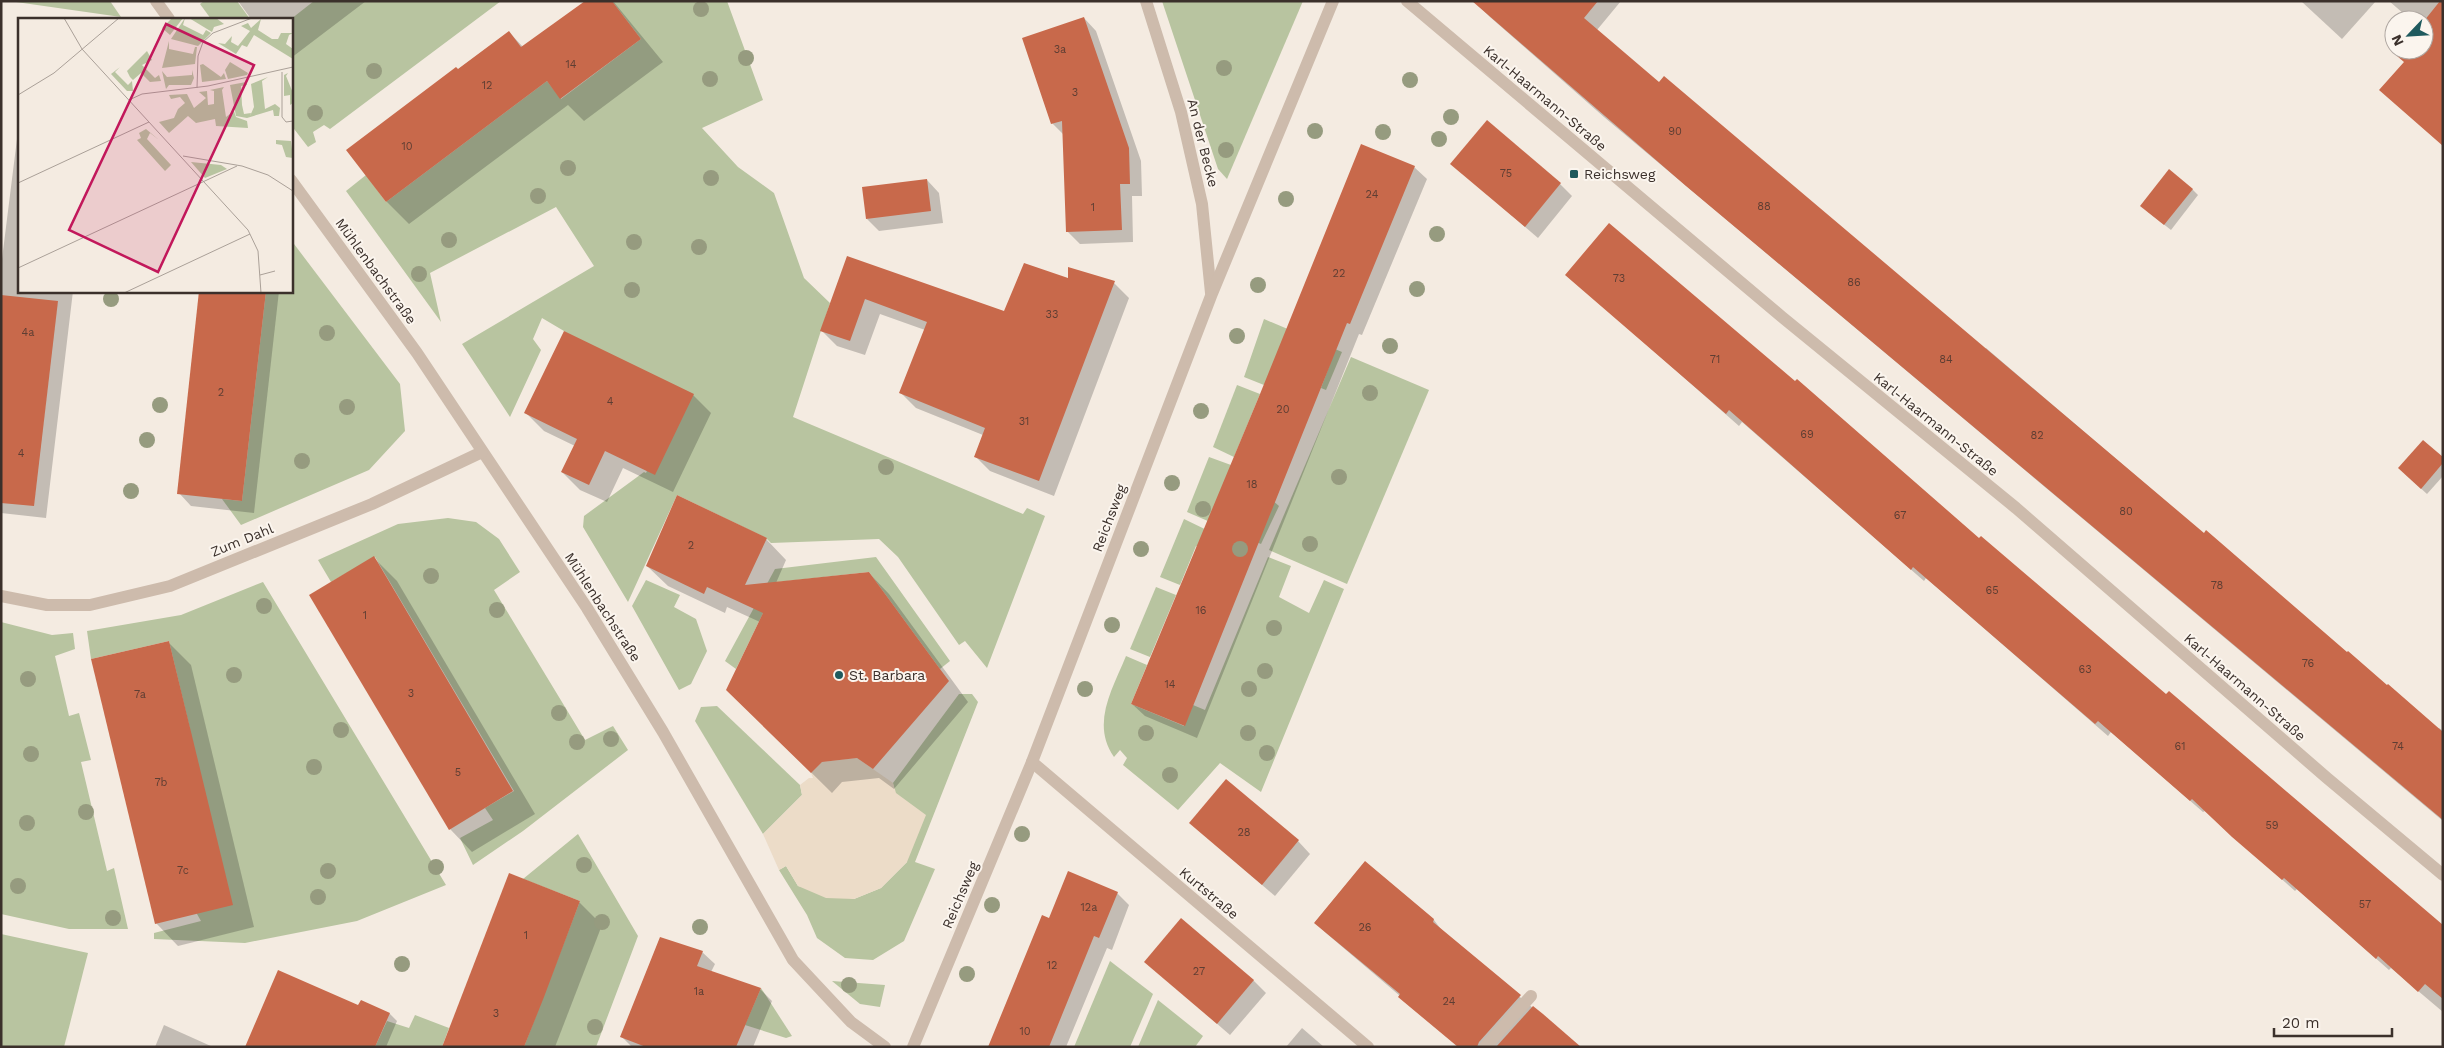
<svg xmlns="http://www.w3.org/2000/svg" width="2444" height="1048" font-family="'Work Sans',sans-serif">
  <rect width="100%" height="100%" fill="#f4ebe1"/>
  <g fill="#b8c4a0">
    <path d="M17 1H110L121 17 16 2Z"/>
    <path d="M204 1H237L250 19H211L200 4Z"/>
    <path d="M314 1H501L330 129 324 125 313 132 316 142 308 147 291 125V19Z"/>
    <path d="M612 1H727L763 100 702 128 738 167 774 193 804 278 830 303 793 417 1023 514 1027 508 1045 516 987 668 965 641 959 645 898 557 879 539 771 543 766 538 677 495 628 602 583 527 584 516 644 472 646 473 665 430 564 331 542 318 533 339 541 350 510 417 462 344 594 266 556 207 430 273 441 322 346 191 366 175 386 202 547 81 561 99 641 39Z"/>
    <path d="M1162 1H1303L1227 179 1218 169Z"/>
    <path d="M291 240 400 384 405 431 369 470 241 525 222 499 242 501 266 291H291Z"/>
    <path d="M1264 319 1342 352 1326 390 1321 388 1330 364 1264 385 1244 377Z"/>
    <path d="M1351 357 1429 390 1347 584 1269 550Z"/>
    <path d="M1237 385 1260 394 1234 457 1213 447Z"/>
    <path d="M1209 457 1231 465 1279 506 1261 544 1187 512Z"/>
    <path d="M448 518 476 522 499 539 520 572 494 590 585 740 613 726 628 750 523 831 473 865 460 838 493 820 485 808 514 791 375 557 331 582 318 560 398 524Z"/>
    <path d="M1184 519 1215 534 1217 554 1196 546 1180 585 1160 577Z"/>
    <path d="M876 557 950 661 940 669 869 572 778 582 736 669 725 661 775 569Z"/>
    <path d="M1268 557 1291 566 1279 597 1309 613 1324 580 1344 589 1261 792 1220 763 1178 810 1123 765 1127 758 1120 750 1114 757C1091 724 1112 690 1126 656L1147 665 1131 704 1184 726 1193 705 1205 710Z"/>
    <path d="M646 580 680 595 674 607 696 619 707 651 691 684 679 690 632 606Z"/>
    <path d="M263 582 446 885 357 921 245 943 154 939V933L201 921 197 914 190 729 169 641 91 659 87 631 181 615Z"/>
    <path d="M1156 587 1176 595 1150 657 1130 649Z"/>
    <path d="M1 622 52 635 73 633 75 649 55 656 69 716 79 713 91 760 81 762 107 871 114 868 128 929H69L1 914Z"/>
    <path d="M959 694H972L978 702 915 862 935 869 904 941 873 960 845 958 817 938 807 915 779 870 786 866 798 886 854 899 881 888 907 862 893 783Z"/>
    <path d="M717 706 800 785 802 795 763 834 695 721 701 707Z"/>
    <path d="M578 834 638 936 596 1047H524L580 901 523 879Z"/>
    <path d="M1 934 88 953 64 1047 1 1046Z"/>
    <path d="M1110 961 1153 994 1130 1047H1074Z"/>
    <path d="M832 981 885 985 880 1007 860 1004Z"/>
    <path d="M761 988 792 1036 786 1038 745 1025Z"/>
    <path d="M1158 1000 1203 1036 1195 1047H1138Z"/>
    <path d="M415 1015 449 1028 442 1047H375L387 1021 409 1028Z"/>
  </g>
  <path fill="#ecdcc8" d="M857 758 893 783 896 793 926 815 907 862 881 888 854 899 826 898 798 886 786 866 779 870 763 834 802 795 800 785 809 778H813L811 773 822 762Z"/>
  <g fill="#0003">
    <path d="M238 1H366L291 58V19H251Z"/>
    <path d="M586 1H613L663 62 584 121 568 105 409 224 387 202 348 150 509 32 523 47Z"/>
    <path d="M1479 1H1621L1597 30 1659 84 1984 350 1986 348 2204 534 2438 729 2439 728 2443 731V821L1604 117 1490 17 1477 4Z"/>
    <path d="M2301 1H2376L2342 39Z"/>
    <path d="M2389 1H2443V146L2403 50H2424V20H2411Z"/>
    <path d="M1084 18 1096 31 1141 161 1142 196H1132L1133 242 1080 244 1067 231 1064 135 1052 123Z"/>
    <path d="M19 123V291H73L46 518 1 513V267Z"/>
    <path d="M1452 164 1560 184 1572 196 1538 238Z"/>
    <path d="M1414 167 1427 179 1362 335 1359 334 1197 738 1145 716 1132 704Z"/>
    <path d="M927 180 939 193 943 223 879 231 867 219Z"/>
    <path d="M2192 189 2198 195 2171 230 2148 212Z"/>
    <path d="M848 258 1005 312 1069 279 1114 283 1129 298 1054 496 990 471 975 456 983 435 916 408 901 393 925 330 880 314 865 355 837 346 822 331Z"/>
    <path d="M1566 274 1979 540 2443 927V1012L2391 968 2389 970 2297 889 2295 891 2205 811 2203 812 2111 732 2108 736 1926 578 1924 581 1742 422 1739 426Z"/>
    <path d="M201 291H279L254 513 191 506 179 493Z"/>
    <path d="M693 395 711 413 673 492 623 468 607 502 580 490 562 472 575 446 544 431 526 413Z"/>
    <path d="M2443 459V476L2427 494 2405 474Z"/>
    <path d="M766 539 786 560 776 583 869 573 889 594 968 702 894 789 879 778 842 782 832 793 748 710 760 622 727 607 725 613 668 586 647 566Z"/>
    <path d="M374 558 397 581 535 814 472 852 450 829Z"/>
    <path d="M168 642 191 665 254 927 178 946 156 923Z"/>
    <path d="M1190 823 1298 841 1310 854 1275 896Z"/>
    <path d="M1365 862 1434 920 1443 932 1579 1047H1460L1326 933 1315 922Z"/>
    <path d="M1117 893 1129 905 1112 950 1107 948 1066 1047H990L1050 920Z"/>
    <path d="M579 902 602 925 555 1047H444Z"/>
    <path d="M702 952 715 964 711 972 760 989 772 1001 753 1047H632L622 1037Z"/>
    <path d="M1146 962 1253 980 1266 993 1230 1035Z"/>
    <path d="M361 1002 390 1014 397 1021 386 1047H246L359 1007Z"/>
    <path d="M164 1025 213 1047H155Z"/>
    <path d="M1302 1028 1324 1047H1286Z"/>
  </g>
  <g fill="#c8694b">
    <path d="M585 1H612L641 39 560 99 547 81 386 202 346 150 456 67 458 69 509 31 521 47Z"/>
    <path d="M1472 1H1598L1584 18 1659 82 1664 76 2204 533 2206 530 2347 652 2348 651 2387 685 2388 684 2443 732V820L1686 186Z"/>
    <path d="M2440 1H2443V146L2379 90 2404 62 2397 56 2401 50H2424V21Z"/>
    <path d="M1084 17 1129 148 1130 184H1120L1122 230 1066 232 1062 121 1051 124 1022 38Z"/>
    <path d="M1487 120 1561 183 1525 227 1450 164Z"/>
    <path d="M1361 144 1415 166 1350 324 1347 323 1185 726 1131 704 1260 394Z"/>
    <path d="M2169 169 2193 189 2164 225 2140 206Z"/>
    <path d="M927 179 931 211 866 219 862 187Z"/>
    <path d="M1609 223 1795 381 1797 379 1979 538 1981 536 2166 694 2169 691 2443 925V999L2425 984 2418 992 2378 956 2376 959 2284 878 2282 880 2232 837 2192 799 2190 801 2098 721 2095 724 1913 567 1911 570 1729 410 1726 414 1565 275Z"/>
    <path d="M847 256 1004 311 1024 263 1068 278V267L1115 281 1039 481 974 457 985 428 899 393 927 322 865 299 850 341 820 331Z"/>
    <path d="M199 291H266L242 501 177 494Z"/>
    <path d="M1 295 58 301 34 506 1 503Z"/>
    <path d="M564 331 694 394 655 475 605 451 589 485 561 472 577 439 524 413Z"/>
    <path d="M2423 440 2443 457V463L2421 489 2398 468Z"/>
    <path d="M677 495 767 538 745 585 869 572 940 669 949 681 873 769 857 758 822 762 811 773 726 690 763 613 707 587 704 594 646 566Z"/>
    <path d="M374 556 513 791 449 830 309 595Z"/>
    <path d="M169 641 233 905 155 924 91 659Z"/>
    <path d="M1226 779 1299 840 1262 885 1189 823Z"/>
    <path d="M1365 861 1434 919 1433 922 1521 995 1479 1042 1477 1047H1458L1398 997 1400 994 1314 923Z"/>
    <path d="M1068 871 1118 892 1099 938 1094 936 1049 1047H988L1042 915 1049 918Z"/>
    <path d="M509 873 580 901 544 997 524 1047H442Z"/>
    <path d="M1181 918 1254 980 1217 1024 1144 962Z"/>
    <path d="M660 937 703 951 697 966 761 988 736 1047H646L620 1037Z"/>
    <path d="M278 970 358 1005 361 1000 390 1013 375 1047H245Z"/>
    <path d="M1533 1006 1543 1014 1581 1047H1496Z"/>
  </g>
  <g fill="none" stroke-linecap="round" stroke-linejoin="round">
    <g stroke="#cdbbac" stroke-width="12">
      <path d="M156 1 169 19"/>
      <path d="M1146 1 1181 112 1202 204 1211 293"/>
      <path d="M1407 1 1782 317 2016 508 2327 778 2443 875"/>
      <path d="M291 180 417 353 587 608 663 732 793 960 851 1022 885 1047"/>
      <path d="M1 596 47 605H90L170 586 372 504 482 452"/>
      <path d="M1032 762 1368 1047"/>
      <path d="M913 1047 1032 762 1211 296 1333 1"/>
      <path d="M1485 1047 1531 996"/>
    </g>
  </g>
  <g fill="#969b7f">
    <circle cx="701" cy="9" r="8"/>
    <circle cx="746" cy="58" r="8"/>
    <circle cx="1224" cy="68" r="8"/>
    <circle cx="374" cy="71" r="8"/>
    <circle cx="710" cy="79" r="8"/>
    <circle cx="1410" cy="80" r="8"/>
    <circle cx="315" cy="113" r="8"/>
    <circle cx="1451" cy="117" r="8"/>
    <circle cx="1315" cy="131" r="8"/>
    <circle cx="1383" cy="132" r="8"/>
    <circle cx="1439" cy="139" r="8"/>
    <circle cx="1226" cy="150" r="8"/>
    <circle cx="568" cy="168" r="8"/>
    <circle cx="711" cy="178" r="8"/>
    <circle cx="538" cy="196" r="8"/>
    <circle cx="1286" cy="199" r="8"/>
    <circle cx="1437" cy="234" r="8"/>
    <circle cx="449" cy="240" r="8"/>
    <circle cx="634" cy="242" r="8"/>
    <circle cx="699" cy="247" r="8"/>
    <circle cx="419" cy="274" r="8"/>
    <circle cx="1258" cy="285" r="8"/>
    <circle cx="1417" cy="289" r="8"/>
    <circle cx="632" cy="290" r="8"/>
    <circle cx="111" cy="299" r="8"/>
    <circle cx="327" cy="333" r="8"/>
    <circle cx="1237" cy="336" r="8"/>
    <circle cx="1390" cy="346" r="8"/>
    <circle cx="1370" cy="393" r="8"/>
    <circle cx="160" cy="405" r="8"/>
    <circle cx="347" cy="407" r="8"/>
    <circle cx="1201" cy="411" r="8"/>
    <circle cx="147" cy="440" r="8"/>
    <circle cx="302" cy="461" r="8"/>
    <circle cx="886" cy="467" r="8"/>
    <circle cx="1339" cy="477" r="8"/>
    <circle cx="1172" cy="483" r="8"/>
    <circle cx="131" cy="491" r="8"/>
    <circle cx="1203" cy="509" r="8"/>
    <circle cx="1310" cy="544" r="8"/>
    <circle cx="1141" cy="549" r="8"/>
    <circle cx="1240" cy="549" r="8"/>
    <circle cx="431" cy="576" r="8"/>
    <circle cx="264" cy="606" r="8"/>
    <circle cx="497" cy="610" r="8"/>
    <circle cx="1112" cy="625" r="8"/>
    <circle cx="1274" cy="628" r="8"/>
    <circle cx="1265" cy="671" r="8"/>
    <circle cx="234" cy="675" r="8"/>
    <circle cx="28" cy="679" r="8"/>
    <circle cx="1085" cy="689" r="8"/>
    <circle cx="1249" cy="689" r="8"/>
    <circle cx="559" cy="713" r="8"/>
    <circle cx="341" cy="730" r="8"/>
    <circle cx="1146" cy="733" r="8"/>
    <circle cx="1248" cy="733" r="8"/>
    <circle cx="611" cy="739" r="8"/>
    <circle cx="577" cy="742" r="8"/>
    <circle cx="1267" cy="753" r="8"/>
    <circle cx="31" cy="754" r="8"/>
    <circle cx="314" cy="767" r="8"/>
    <circle cx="1170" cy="775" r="8"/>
    <circle cx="86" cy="812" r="8"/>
    <circle cx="27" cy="823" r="8"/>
    <circle cx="1022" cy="834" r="8"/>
    <circle cx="584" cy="865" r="8"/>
    <circle cx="436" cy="867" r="8"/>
    <circle cx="328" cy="871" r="8"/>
    <circle cx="18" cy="886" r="8"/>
    <circle cx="318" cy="897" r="8"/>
    <circle cx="992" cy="905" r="8"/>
    <circle cx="113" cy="918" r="8"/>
    <circle cx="602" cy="922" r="8"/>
    <circle cx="700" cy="927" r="8"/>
    <circle cx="402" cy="964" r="8"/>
    <circle cx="967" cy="974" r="8"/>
    <circle cx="849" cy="985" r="8"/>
    <circle cx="595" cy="1027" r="8"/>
  </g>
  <g fill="#1f5a5e" stroke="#fbf5ee" stroke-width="2">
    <rect x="1569" y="169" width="10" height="10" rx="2.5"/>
    <circle cx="839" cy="675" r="5"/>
  </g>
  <g text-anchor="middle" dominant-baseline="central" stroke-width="4" stroke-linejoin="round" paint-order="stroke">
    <g font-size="11" fill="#5e3e33">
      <text x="1060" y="49">3a</text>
      <text x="571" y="64">14</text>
      <text x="487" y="85">12</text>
      <text x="1075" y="92">3</text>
      <text x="1675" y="131">90</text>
      <text x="407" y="146">10</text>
      <text x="1506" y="173">75</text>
      <text x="1372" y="194">24</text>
      <text x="1764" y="206">88</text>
      <text x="1093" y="207">1</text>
      <text x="1339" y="273">22</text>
      <text x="1619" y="278">73</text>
      <text x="1854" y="282">86</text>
      <text x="1052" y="314">33</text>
      <text x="28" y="332">4a</text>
      <text x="1715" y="359">71</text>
      <text x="1946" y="359">84</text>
      <text x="221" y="392">2</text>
      <text x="610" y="401">4</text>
      <text x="1283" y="409">20</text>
      <text x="1024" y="421">31</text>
      <text x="1807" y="434">69</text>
      <text x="2037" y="435">82</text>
      <text x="21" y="453">4</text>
      <text x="1252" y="484">18</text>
      <text x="2126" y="511">80</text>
      <text x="1900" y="515">67</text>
      <text x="691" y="545">2</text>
      <text x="2217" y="585">78</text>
      <text x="1992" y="590">65</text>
      <text x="1201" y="610">16</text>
      <text x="365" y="615">1</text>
      <text x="2308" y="663">76</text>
      <text x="2085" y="669">63</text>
      <text x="1170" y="684">14</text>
      <text x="411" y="693">3</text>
      <text x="140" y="694">7a</text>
      <text x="2180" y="746">61</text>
      <text x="2398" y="746">74</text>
      <text x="458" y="772">5</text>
      <text x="161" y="782">7b</text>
      <text x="2272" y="825">59</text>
      <text x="1244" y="832">28</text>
      <text x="183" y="870">7c</text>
      <text x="2365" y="904">57</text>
      <text x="1089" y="907">12a</text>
      <text x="1365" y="927">26</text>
      <text x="526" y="935">1</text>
      <text x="1052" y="965">12</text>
      <text x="1199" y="971">27</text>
      <text x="699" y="991">1a</text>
      <text x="1449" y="1001">24</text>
      <text x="496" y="1013">3</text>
      <text x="1025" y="1031">10</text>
    </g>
    <g font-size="14" fill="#3b302b" stroke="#fbf5ee">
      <text transform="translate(1545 98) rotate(40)">Karl-Haarmann-Straße</text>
      <text transform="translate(1203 143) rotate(76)">An der Becke</text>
      <text transform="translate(376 271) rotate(54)">Mühlenbachstraße</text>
      <text transform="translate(1936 424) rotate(39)">Karl-Haarmann-Straße</text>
      <text transform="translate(1109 518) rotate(-69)">Reichsweg</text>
      <text transform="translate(242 540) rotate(-22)">Zum Dahl</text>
      <text transform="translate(603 607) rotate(57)">Mühlenbachstraße</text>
      <text transform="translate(2245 687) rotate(41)">Karl-Haarmann-Straße</text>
      <text transform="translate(1209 893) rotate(40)">Kurtstraße</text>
      <text transform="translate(960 895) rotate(-67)">Reichsweg</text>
    </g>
    <g font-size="14" fill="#3b302b" stroke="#fbf5ee" text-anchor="start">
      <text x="1584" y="174">Reichsweg</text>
      <text x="849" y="675">St. Barbara</text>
    </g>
  </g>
  <g transform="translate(18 18)">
    <rect width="275" height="275" fill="#f4ebe1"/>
    <path d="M154 0H165L152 17 144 10ZM167 0 165 7 185 17 188 12 193 15 180 28 153 21ZM171 0H198L206 6 196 9 194 14ZM243 1 240 12 254 21H260L263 15H275L271 17 268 26 275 31V41L236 17 229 29 224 27 218 36 200 25 207 26 214 18 213 24 220 28 232 13 223 8 230 5 233 10ZM151 23V31L175 36 177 29H179L177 46 144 50ZM129 33 134 42 124 47 137 60 141 57 143 63 132 64 123 55 115 62 112 59 109 53ZM212 44 230 55 229 57 210 61 207 52ZM185 46 203 59 206 55 208 61 184 64 182 47ZM102 49 97 54 110 67 114 63 115 73H109L93 56ZM174 52 176 60 173 67H151L148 71 144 53 149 59 174 57ZM270 55 268 58 275 75V85L272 87V77L266 78V57ZM250 59 244 63 247 91 257 86 262 90 261 98H256L255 92 229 100 218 98 212 67 228 64 229 67 223 68 224 87 226 96 233 95 232 98 236 89 233 66ZM206 69 204 72 208 99 216 93 218 99 229 103 230 110 198 108 197 101 178 105 170 98 151 115 141 104 156 100 160 91 167 85 162 79 153 81 151 77 169 76 176 90 188 80 181 74 189 73 190 87 196 86V73L192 72ZM128 111 141 122 132 115 129 121 153 147 147 153 119 122 123 120 121 115ZM258 122 273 123 275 140 268 139 264 127 258 126ZM173 144 203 147 209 151 187 160Z" fill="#b8c4a0"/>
    <path fill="none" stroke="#aaa098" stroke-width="1" d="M46 0 64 31 230 212 240 233 243 275M264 54V99L268 104 275 103M179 70 180 38 185 24 195 15 234 0M0 77 36 55 101 0M111 82 124 76 190 68 275 49M165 138 224 148 250 157 275 173M0 165 131 104M0 250 219 148M242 257 257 253M106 275 232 216"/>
    <path fill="#c2185b" fill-opacity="0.15" stroke="#c2185b" stroke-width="2.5" d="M148 6 236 47 140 254 51 212Z"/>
    <rect width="275" height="275" fill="none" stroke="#3b302b" stroke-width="2.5"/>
  </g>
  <rect width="2444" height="1048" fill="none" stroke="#3b302b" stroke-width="5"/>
  <g transform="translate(2409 35) rotate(245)"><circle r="24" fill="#fbf5ee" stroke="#aea6a0"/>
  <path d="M0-4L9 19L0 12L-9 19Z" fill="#1f5a5e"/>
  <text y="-8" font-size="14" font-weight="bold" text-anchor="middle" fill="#3b302b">N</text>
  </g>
  <path d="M2274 1028v8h118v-8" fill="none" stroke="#3b302b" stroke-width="2.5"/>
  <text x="2282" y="1028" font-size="15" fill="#3b302b" stroke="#fbf5ee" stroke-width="4" paint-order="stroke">20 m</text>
</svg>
